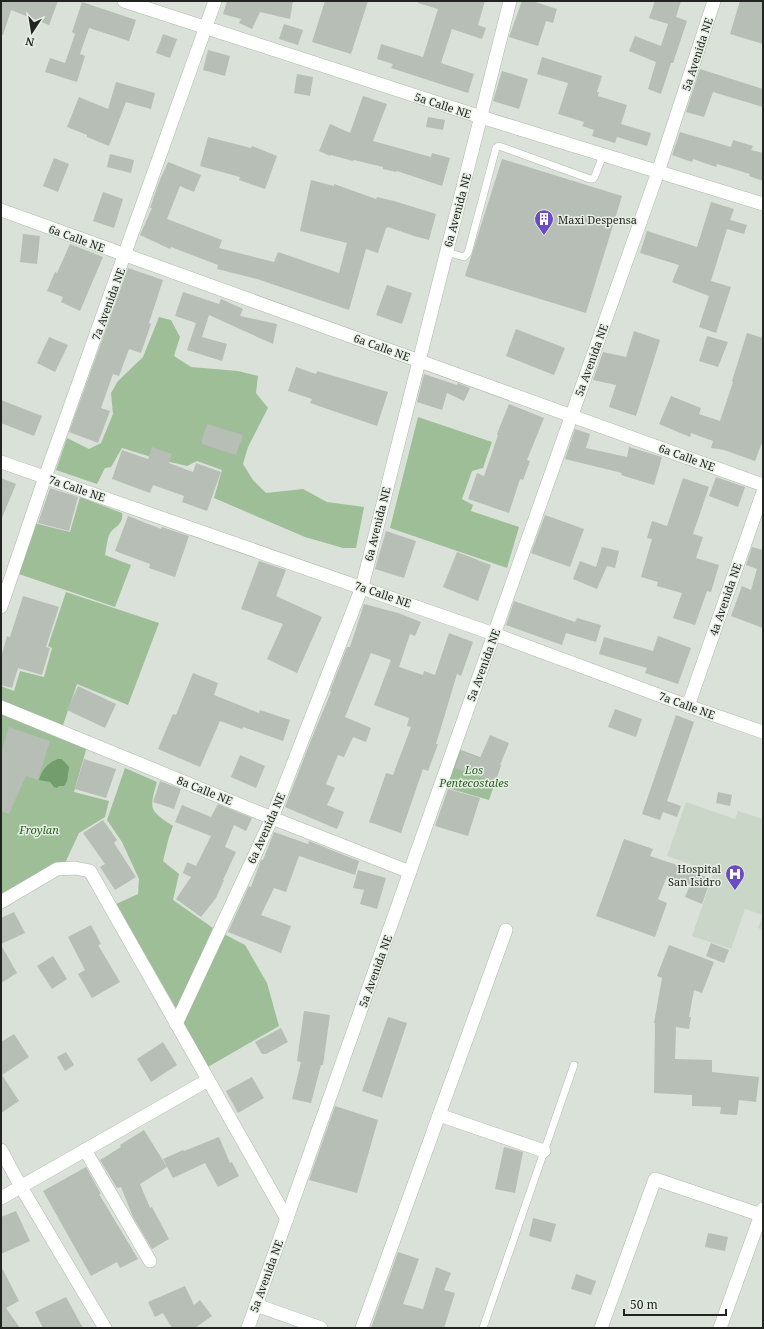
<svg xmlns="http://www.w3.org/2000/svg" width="764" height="1329" font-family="'Noto Serif',serif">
  <rect width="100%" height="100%" fill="#dae1d8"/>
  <path fill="#cad7c8" d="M686 802 735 819 738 811 763 819V930L758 928 763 915 745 909 731 949 692 936 714 872 667 856Z"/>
  <g fill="#9ebe98">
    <path d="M159 317 171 320 180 337 174 356 191 367 238 371 258 376 256 393 268 408 248 447 243 464 253 480 266 493 303 489 327 502 364 507 356 548H343L305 537 214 498 222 470 197 461 187 466 161 460 122 448 111 467 105 468 97 484 56 470 67 438 89 449 101 443 113 414 111 393 118 381 143 357Z"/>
    <path d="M418 417 492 442 483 468 472 471 462 499 473 505 471 511 519 527 507 568 390 528Z"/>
    <path d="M80 497 122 513C124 526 113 526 109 535 107 541 106 549 105 555L131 565 115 607 16 573 34 523 70 532Z"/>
    <path d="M66 592 159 623 128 705 77 684 62 728 1 703V686L14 691 20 671 44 677 52 648 48 646Z"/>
    <path d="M1 707 88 743 74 792 109 801 105 817 79 833 65 863 54 865 1 894Z"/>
    <path d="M458 749 501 765 489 800 444 787Z"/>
    <path d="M125 768 157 782C149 810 149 810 173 826L169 837 163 861 179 874 173 900 213 928 177 1010 116 904 138 894 139 879 122 842 107 820Z"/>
    <path d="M224 934 245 945 267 983 279 1026 206 1068 181 1024Z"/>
  </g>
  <path fill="#719e6a" d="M58 759H62L69 767 67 781 64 786H59L57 788 54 787 50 782 39 780C42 769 48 763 58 759Z"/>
  <g fill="#b6beb5">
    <path d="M1 1H58L49 25 11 10 3 35 1 34Z"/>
    <path d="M227 1H293L290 19 260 12 252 29 239 23 241 19 223 14Z"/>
    <path d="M325 1H368L351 54 312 42Z"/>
    <path d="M419 1H485L478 25 486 28 482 39 452 29 441 63 474 74 468 93 391 68 393 64 377 59 381 44 423 57 438 9 418 3Z"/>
    <path d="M522 1H532L557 9 553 23 546 21 538 46 509 37Z"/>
    <path d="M655 1H681L676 17 687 21 673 63H671L661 94 648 89 656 62 629 51 635 36 661 46 668 24 649 18Z"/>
    <path d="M740 1H763V44L730 34Z"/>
    <path d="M82 2 136 20 129 41 89 28 80 54 85 56 77 82 45 72 50 58 65 63 75 34 72 32Z"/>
    <path d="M284 24 303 30 298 45 279 39Z"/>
    <path d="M163 34 177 39 170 58 156 53Z"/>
    <path d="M208 50 230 56 225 76 203 70Z"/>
    <path d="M542 57 602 76 597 92H599L598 96 627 105 621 124 651 133 647 146 617 137 615 143 592 136 594 130 582 126 584 122 558 114 568 83 537 74Z"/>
    <path d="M700 69 763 89V107L713 92 704 117 686 112Z"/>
    <path d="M502 71 528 79 519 109 493 101Z"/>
    <path d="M297 74 313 77 310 96 294 93Z"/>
    <path d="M116 82 155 93 151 109 126 102 109 146 87 137V135L67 127 79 97 108 109Z"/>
    <path d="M363 96 387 104 373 141 431 157 432 153 450 158 442 186 397 171 396 172 383 169V167L354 160 353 161 331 155 330 156 319 151 330 124 350 133Z"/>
    <path d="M428 117 445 120 443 130 426 127Z"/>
    <path d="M680 132 731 147 733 140 753 146 751 150 763 153V181L749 176 750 174 717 164 716 167 693 159 692 162 672 155Z"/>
    <path d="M208 137 251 148 252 146 277 156 265 189 239 180 240 177 200 166Z"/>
    <path d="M110 154 134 160 131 173 107 167Z"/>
    <path d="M54 158 69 164 58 192 43 186Z"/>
    <path d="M502 159 622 196 586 313 465 276Z"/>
    <path d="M168 162 201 175 194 192 180 186 167 219 222 240 219 248 274 262 278 252 339 273 347 243 300 231 311 180 334 186V184L376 199 377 197 394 201 436 214 429 240 414 236 388 227 387 228H386L378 253 366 249 349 310 257 279 217 269 218 265 171 247 170 249 140 235 152 208H150L159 182Z"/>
    <path d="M103 192 123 199 114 228 93 221Z"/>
    <path d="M711 202 734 209 730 220 747 225 744 234 727 229 711 281 731 287 716 333 699 327 709 296 672 282 679 265 640 253 647 231 697 247Z"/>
    <path d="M23 234 40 236 37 264 20 262Z"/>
    <path d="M70 244 103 257 80 311 61 302 63 297 47 291 55 272 57 273Z"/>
    <path d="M128 268 163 280 149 323 151 324 141 353 129 349 119 376 113 374 101 408 110 411 98 443 69 432Z"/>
    <path d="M387 285 412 293 402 324 376 315Z"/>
    <path d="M183 292 219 304 221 299 243 309 240 316 277 324 273 344 209 315 202 337 227 344 222 361 187 350 196 323 175 316Z"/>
    <path d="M516 329 565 348 554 375 506 356Z"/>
    <path d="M634 331 660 340 636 416 609 407 616 385 593 380 603 352 626 357Z"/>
    <path d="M747 333 763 338V440L755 461 724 450 711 448 713 441 691 433 690 437 659 424 671 396 701 408 699 414 720 421 733 382 732 381Z"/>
    <path d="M707 336 728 342 718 367 699 361Z"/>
    <path d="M49 337 68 345 55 372 37 363Z"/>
    <path d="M296 367 316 374 317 371 388 392 377 426 310 403 312 399 288 391Z"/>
    <path d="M424 374 457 385 458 383 470 388 464 401 447 393 442 410 417 402Z"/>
    <path d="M1 400 42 416 34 436 1 423Z"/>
    <path d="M509 404 544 418 527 460 530 461 523 480 520 479 509 513 468 499 477 473 484 476 498 435 497 434Z"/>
    <path d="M207 424 243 435 236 455 202 444V440Z"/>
    <path d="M575 429 590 434 586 448 627 457 629 447 662 457 654 485 621 475 622 473 565 459Z"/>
    <path d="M152 447 172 454 169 463 193 472 196 463 221 472 207 511 182 502 184 496 153 485 150 493 112 479 122 450 148 459Z"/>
    <path d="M716 477 745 487 738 507 709 496Z"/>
    <path d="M1 478 16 484 1 520Z"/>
    <path d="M683 478 709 487 693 534 703 537 696 558 719 565 711 592 707 591 695 625 673 618 682 593 657 586 658 582 641 577 652 539 647 538 652 521 667 526Z"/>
    <path d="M50 488 78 497 69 531 38 523Z"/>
    <path d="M545 515 584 529 570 567 531 553Z"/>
    <path d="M128 516 161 529 162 527 189 536 175 577 149 568 150 564 115 551Z"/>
    <path d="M386 531 416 541 404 578 375 569Z"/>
    <path d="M602 547 619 551 615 568 607 566 597 589 573 579 580 561 596 567Z"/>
    <path d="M752 547 763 550V628L731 616 742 586 751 590 757 569 746 565Z"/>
    <path d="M457 552 491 565 478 601 443 587Z"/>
    <path d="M259 561 286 570 276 596 322 617 297 673 267 659 283 624 241 609Z"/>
    <path d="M23 596 59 607 46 647 50 648 42 675 18 668 12 688 1 685V658L7 636 10 637Z"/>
    <path d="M514 601 575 622 577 618 601 625 596 642 566 633 562 645 506 625Z"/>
    <path d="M364 604 398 613 421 622 415 636 410 634 399 667 423 675 424 671 435 675 449 633 473 642 461 676 457 674 436 744H438L428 771 423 769 401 833 369 822 386 773 393 775 411 727 407 726 409 718 374 705 391 660 371 653 345 717 371 728 366 742 353 737 344 757 338 755 326 784 335 788 327 805 344 812 337 829 285 807 313 735 331 692 330 691 347 647H350Z"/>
    <path d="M658 636 691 648 678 684 645 673 647 668 599 654 604 637 653 651Z"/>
    <path d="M193 673 218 683 214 695 259 713 260 710 290 720 283 741 243 727 242 729 220 721 200 767 158 749 173 714 176 715Z"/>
    <path d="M78 686 116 704 105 728 67 710Z"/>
    <path d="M615 709 642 719 636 737 608 727Z"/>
    <path d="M676 715 694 722 667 801 681 806 677 817 663 812 660 820 642 814Z"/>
    <path d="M9 727 50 741 38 780 26 776 9 814 1 811V752Z"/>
    <path d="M490 735 509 743 500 765H501L495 783 455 768 461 751 480 758Z"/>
    <path d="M240 755 265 766 256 788 231 777Z"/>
    <path d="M84 759 116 769 106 798 75 789Z"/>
    <path d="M160 781 181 789 174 809 153 802Z"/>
    <path d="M448 789 480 798 468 836 435 826Z"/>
    <path d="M718 792 732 795 730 806 716 803Z"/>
    <path d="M218 804 252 818 246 831 234 825 225 847 236 852 223 880H224L216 898 201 917 176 899 191 877 183 873 187 862 196 866 211 836 175 822 182 805 211 817Z"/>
    <path d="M103 820 117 840 114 843 136 877 115 890 100 867 105 864 83 833Z"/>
    <path d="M274 832 308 844 309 841 359 861 355 875 299 856 286 892 274 888 261 915 291 926 281 953 228 932 249 886 251 887 261 860H263Z"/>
    <path d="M624 839 653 849 650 856 692 870V871L711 879 702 904 685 897 690 885 667 876 658 899 667 903 655 937 596 916Z"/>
    <path d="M358 870 386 878 377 909 360 904 364 890 353 888Z"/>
    <path d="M14 912 25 933 1 944V918Z"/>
    <path d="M91 925 101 944 98 945 120 982 92 998 78 974 85 970 68 937Z"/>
    <path d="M711 943 729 950 724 963 706 956Z"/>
    <path d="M1 945 17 973 1 983Z"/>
    <path d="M669 945 714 962 702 993 694 990 689 1017H691L689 1029 676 1027 675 1059 712 1060V1072L759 1077 756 1102 739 1100 737 1115 720 1114 721 1107 692 1106V1095L654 1093 655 1023H654L662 978 657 976Z"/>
    <path d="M53 956 67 979 52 989 37 966Z"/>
    <path d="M304 1011 330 1015 323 1065H321L311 1103 292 1099 301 1062 297 1061Z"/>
    <path d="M388 1017 407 1023 382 1098 362 1091Z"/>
    <path d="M281 1028 288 1042 266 1054H262L255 1042Z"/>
    <path d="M14 1034 29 1057 2 1075 19 1101 1 1113V1042Z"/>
    <path d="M163 1042 177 1065 151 1082 137 1059Z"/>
    <path d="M66 1052 74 1065 65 1071 57 1057Z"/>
    <path d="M252 1077 264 1098 238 1113 226 1091Z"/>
    <path d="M335 1106 378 1120 357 1193 309 1180Z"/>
    <path d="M144 1130 167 1167 140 1184 150 1208 152 1207 169 1239 152 1249 133 1217 121 1187 117 1188 100 1160 121 1147 120 1145Z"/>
    <path d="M219 1137 230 1163 232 1162 239 1176 218 1187 205 1163 173 1178 163 1159 183 1150 184 1151Z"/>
    <path d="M504 1147 523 1152 515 1193 495 1189Z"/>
    <path d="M86 1167 101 1194H99L138 1259 120 1268 117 1262 91 1276 43 1191Z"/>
    <path d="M16 1211 30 1241 1 1254V1217Z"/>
    <path d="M533 1218 556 1224 551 1242 529 1236Z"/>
    <path d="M708 1233 728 1237 725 1251 705 1247Z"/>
    <path d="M398 1252 419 1259 403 1304 423 1309 436 1267 451 1273 444 1290 455 1293 444 1328H371Z"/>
    <path d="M1 1266 19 1301 6 1308 20 1328H1Z"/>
    <path d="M576 1274 596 1281 591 1295 571 1289Z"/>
    <path d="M185 1286 194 1305 200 1300 212 1316 195 1328H172L163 1313 155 1317 148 1302Z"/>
    <path d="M66 1297 83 1328H43L35 1312Z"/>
  </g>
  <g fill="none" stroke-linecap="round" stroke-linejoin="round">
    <g stroke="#b0b7af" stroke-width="8">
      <g id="lane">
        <path d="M446 252 464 257 468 253 496 148 499 146 590 179H593L595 176 603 155"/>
        <path d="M483 1328 574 1065"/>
      </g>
    </g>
    <g stroke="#b0b7af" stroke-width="14">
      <g id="street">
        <path d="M124 1 481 117 763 204"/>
        <path d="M1 210 763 485"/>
        <path d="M1 462 494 634 688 706 763 732"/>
        <path d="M1 607 45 477 215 1"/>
        <path d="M688 706 763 492"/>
        <path d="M1 707 272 818 410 872"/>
        <path d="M1 902 57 869 75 868 90 871 287 1219"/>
        <path d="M176 1024 272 818 362 587 510 1"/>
        <path d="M439 1115 544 1151"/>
        <path d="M1 1150 21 1187 105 1328"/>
        <path d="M85 1150 150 1261"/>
        <path d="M1 1198 208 1080"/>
        <path d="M256 1305 321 1328"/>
        <path d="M248 1328 658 172 714 1"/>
        <path d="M362 1328 506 930"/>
        <path d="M601 1328 655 1179 761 1215"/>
        <path d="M720 1328 763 1209"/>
      </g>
    </g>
    <use href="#lane" stroke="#fff" stroke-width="7"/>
    <use href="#street" stroke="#fff" stroke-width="13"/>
  </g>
  <defs>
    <g id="building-pin" transform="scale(1)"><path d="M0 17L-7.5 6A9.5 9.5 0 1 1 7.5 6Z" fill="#6c4cc5" stroke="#e7efe5"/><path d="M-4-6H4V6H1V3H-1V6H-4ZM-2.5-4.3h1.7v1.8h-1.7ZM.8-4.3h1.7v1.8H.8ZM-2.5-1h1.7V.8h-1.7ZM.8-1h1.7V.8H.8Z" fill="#fff"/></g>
    <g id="hospital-pin" transform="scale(1)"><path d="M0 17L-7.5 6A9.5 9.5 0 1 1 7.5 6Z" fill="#6c4cc5" stroke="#e7efe5"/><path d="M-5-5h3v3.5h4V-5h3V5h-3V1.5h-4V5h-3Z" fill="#fff"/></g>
  </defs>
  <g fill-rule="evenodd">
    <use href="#building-pin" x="544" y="219"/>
    <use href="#hospital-pin" x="735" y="874"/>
  </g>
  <g text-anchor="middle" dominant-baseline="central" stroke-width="3" stroke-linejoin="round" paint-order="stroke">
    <g font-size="11" fill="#212420" stroke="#e7efe5">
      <text transform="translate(697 54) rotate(-72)">5a Avenida NE</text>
      <text transform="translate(443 105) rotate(18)">5a Calle NE</text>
      <text transform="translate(457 210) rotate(-75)">6a Avenida NE</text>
      <text transform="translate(77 238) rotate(20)">6a Calle NE</text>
      <text transform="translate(108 304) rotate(-70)">7a Avenida NE</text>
      <text transform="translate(382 347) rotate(20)">6a Calle NE</text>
      <text transform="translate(591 360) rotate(-70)">5a Avenida NE</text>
      <text transform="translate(687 457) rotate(20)">6a Calle NE</text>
      <text transform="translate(77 488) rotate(19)">7a Calle NE</text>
      <text transform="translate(377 524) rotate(-76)">6a Avenida NE</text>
      <text transform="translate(383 594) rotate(19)">7a Calle NE</text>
      <text transform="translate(725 599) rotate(-71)">4a Avenida NE</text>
      <text transform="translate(483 665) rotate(-70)">5a Avenida NE</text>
      <text transform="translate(687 705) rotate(20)">7a Calle NE</text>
      <text transform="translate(205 790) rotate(22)">8a Calle NE</text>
      <text transform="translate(266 828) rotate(-66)">6a Avenida NE</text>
      <text transform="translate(375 971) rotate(-70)">5a Avenida NE</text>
      <text transform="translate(266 1276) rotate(-70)">5a Avenida NE</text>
    </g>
    <g font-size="11" fill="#212420" stroke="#e7efe5" text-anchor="start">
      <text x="558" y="219">Maxi Despensa</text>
      <text x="721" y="868" text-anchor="end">Hospital<tspan x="721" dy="13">San Isidro</tspan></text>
    </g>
    <g font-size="11" font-style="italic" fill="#24601a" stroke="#e7efe5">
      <text x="474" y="769">Los<tspan x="474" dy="13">Pentecostales</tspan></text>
      <text x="39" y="829">Froylan</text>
    </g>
  </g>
  <rect width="764" height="1329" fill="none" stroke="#212420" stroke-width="4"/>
  <g transform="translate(32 32) rotate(192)" stroke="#e7efe5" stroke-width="3" paint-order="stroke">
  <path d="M0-3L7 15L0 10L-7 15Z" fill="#212420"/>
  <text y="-6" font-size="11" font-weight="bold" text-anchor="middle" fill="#212420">N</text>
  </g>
  <path d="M624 1309v6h102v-6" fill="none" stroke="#212420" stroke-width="2"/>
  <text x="630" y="1309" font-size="12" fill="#212420" stroke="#e7efe5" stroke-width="3" paint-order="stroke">50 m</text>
</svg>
